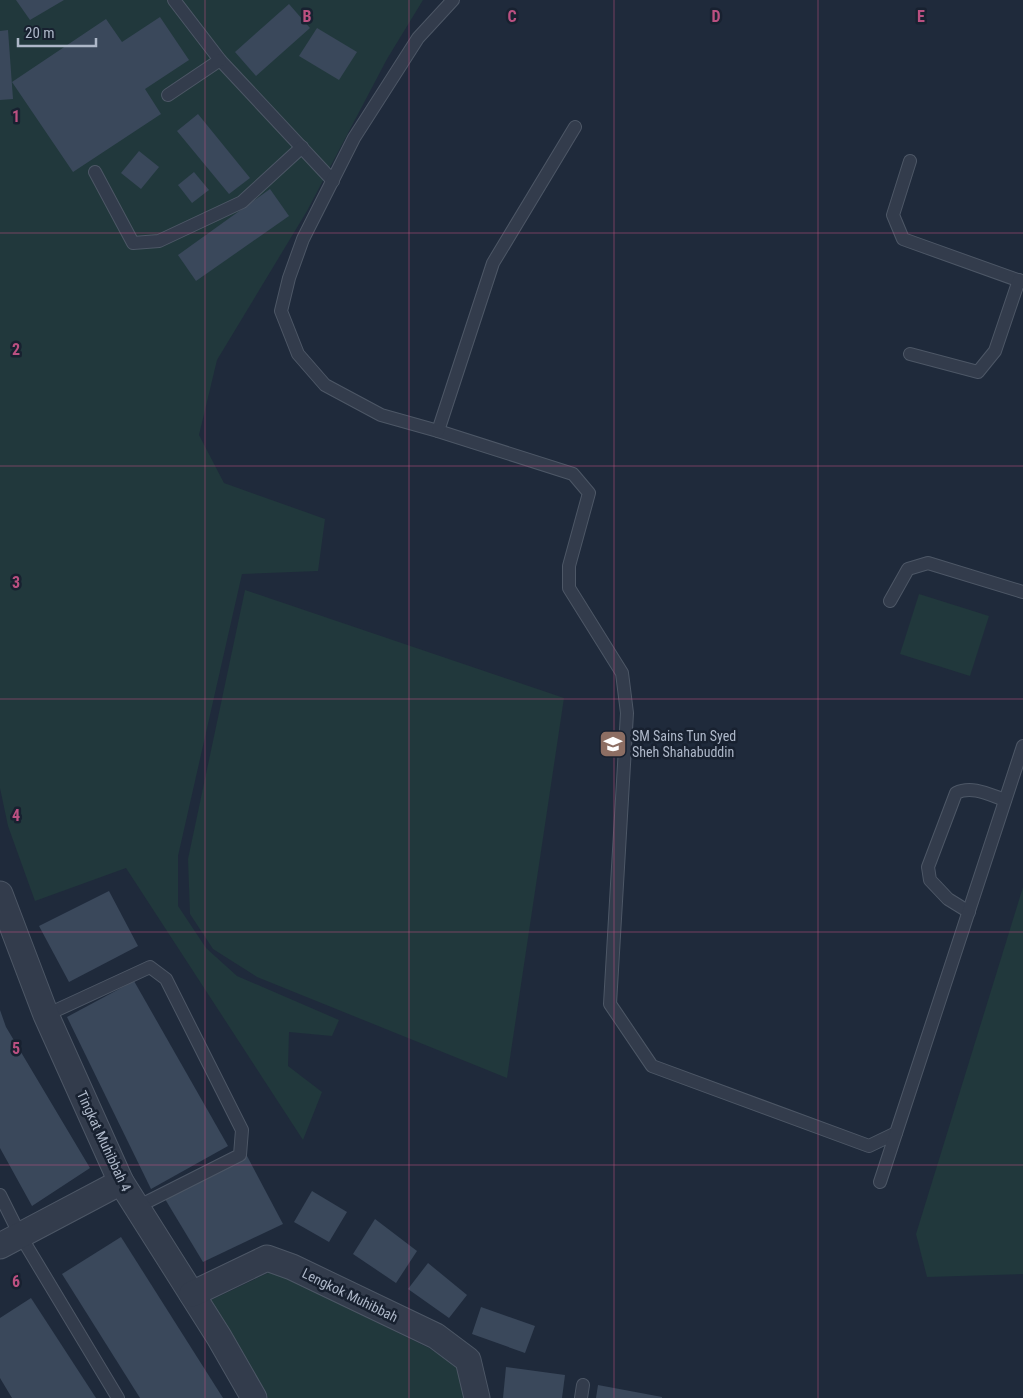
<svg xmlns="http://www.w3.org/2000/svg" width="1023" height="1398" font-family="'Roboto Condensed',sans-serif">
  <rect width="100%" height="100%" fill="#1f2a3b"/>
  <g fill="#21383c">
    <path d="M0 0H423L387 59 307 211 217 360 199 435 224 483 325 519 318 571 242 574 178 856V906L206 948 237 976 339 1020 332 1036 289 1032 288 1066 322 1092 303 1140 126 868 35 901 8 826 0 788Z"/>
    <path d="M245 590 564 698 507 1078 257 977 213 949 190 914 188 859Z"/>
    <path d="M919 594 989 616 970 676 900 654Z"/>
    <path d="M1023 887V1274L927 1277 916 1234Z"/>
    <path d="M270 1272 285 1277 429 1348 456 1365 465 1398H268L211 1300Z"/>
  </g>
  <g fill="#3a485b">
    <path d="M16 0H64L30 20Z"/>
    <path d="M289 4 310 28 256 76 235 52Z"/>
    <path d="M160 17 189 60 145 89 161 114 73 172 12 82 106 19 122 42Z"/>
    <path d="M317 28 357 52 339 80 299 56Z"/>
    <path d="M8 30 13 99 0 100V31Z"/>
    <path d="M198 114 250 178 229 194 177 131Z"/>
    <path d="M139 151 159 167 141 189 121 173Z"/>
    <path d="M194 172 209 190 192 203 178 185Z"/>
    <path d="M270 189 289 216 196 281 178 255Z"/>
    <path d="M109 891 138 946 69 982 39 926Z"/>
    <path d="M134 981 228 1146 151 1189 67 1017Z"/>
    <path d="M0 1010 6 1027 90 1168 32 1206 0 1148Z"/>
    <path d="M246 1154 283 1224 203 1262 165 1199Z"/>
    <path d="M312 1191 347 1212 329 1242 294 1222Z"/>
    <path d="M375 1219 417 1251 396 1283 353 1254Z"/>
    <path d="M121 1237 223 1398H140L62 1274Z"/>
    <path d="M428 1263 467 1295 449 1318 408 1289Z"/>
    <path d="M31 1298 96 1398H12L0 1378V1318Z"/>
    <path d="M481 1307 535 1326 525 1353 472 1334Z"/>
    <path d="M506 1367 565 1375 562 1398H503Z"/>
    <path d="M598 1385 662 1397V1398H596Z"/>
  </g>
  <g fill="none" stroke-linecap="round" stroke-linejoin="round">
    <g stroke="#4d5766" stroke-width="14">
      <g id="service">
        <path d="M174 0 220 60 333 181"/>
        <path d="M453 0 418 38 354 138 303 239 289 278 281 311 298 354 325 385 381 415 438 431 573 474 589 493 569 566V588L622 673 627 713 610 1004 652 1066 869 1146 896 1133"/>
        <path d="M168 95 220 60"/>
        <path d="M910 161 893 215 903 239 1023 282"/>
        <path d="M95 172 133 243 159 241 242 202 302 147"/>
        <path d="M910 354 978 372 995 351 1019 280"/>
        <path d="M438 431 493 263 575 127"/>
        <path d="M890 601 908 569 928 563 1023 592"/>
        <path d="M969 912 948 899 930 880 928 867 956 793C972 785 990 795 1005 800"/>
        <path d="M46 1015 150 967 166 979 242 1130 240 1155 137 1207"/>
        <path d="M880 1182 1023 746"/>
        <path d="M0 1195 20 1235 118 1398"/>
        <path d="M581 1398 583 1385"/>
      </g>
    </g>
    <g stroke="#4d5766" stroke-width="27">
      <g id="minor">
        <path d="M0 894 46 1015 121 1182 219 1337 254 1398"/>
        <path d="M0 1246 121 1182"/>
        <path d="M192 1294 267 1258 292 1267 436 1336 468 1360 477 1398"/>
      </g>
    </g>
    <use href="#service" stroke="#333c4c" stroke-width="12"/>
    <use href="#minor" stroke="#333c4c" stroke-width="25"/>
  </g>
  <path fill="none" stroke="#bb5081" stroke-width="1" stroke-opacity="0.55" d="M205 0V1398M409 0V1398M614 0V1398M818 0V1398M0 233H1023M0 466H1023M0 699H1023M0 932H1023M0 1165H1023"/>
  <defs>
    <g id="school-square" transform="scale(1.4375)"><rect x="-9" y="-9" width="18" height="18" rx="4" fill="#8d6e63" stroke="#182130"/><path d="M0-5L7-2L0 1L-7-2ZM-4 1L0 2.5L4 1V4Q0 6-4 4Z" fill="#fff"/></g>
  </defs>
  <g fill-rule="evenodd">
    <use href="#school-square" x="613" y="744"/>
  </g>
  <g text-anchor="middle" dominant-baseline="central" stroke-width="5" stroke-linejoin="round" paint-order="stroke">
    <g font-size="14" fill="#adb7c8" stroke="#182130" text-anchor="start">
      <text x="632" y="736">SM Sains Tun Syed<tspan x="632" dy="16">Sheh Shahabuddin</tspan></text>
    </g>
    <g font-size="14" fill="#adb7c8" stroke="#182130">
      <text transform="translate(104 1141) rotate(65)">Tingkat Muhibbah 4</text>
      <text transform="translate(350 1295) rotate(26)">Lengkok Muhibbah</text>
    </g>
  </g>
  <g font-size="16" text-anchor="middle" font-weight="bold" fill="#bb5081" stroke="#182130" stroke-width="5" stroke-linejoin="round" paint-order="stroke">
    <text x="307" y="22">B</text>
    <text x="512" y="22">C</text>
    <text x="716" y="22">D</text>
    <text x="921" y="22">E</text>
    <text x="16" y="122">1</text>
    <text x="16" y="355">2</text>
    <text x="16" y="588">3</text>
    <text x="16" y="821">4</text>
    <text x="16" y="1054">5</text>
    <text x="16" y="1287">6</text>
  </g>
  <path d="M18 38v8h78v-8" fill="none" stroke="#adb7c8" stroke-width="2.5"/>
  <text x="25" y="38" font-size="15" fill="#adb7c8" stroke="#182130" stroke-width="4" paint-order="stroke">20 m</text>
</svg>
